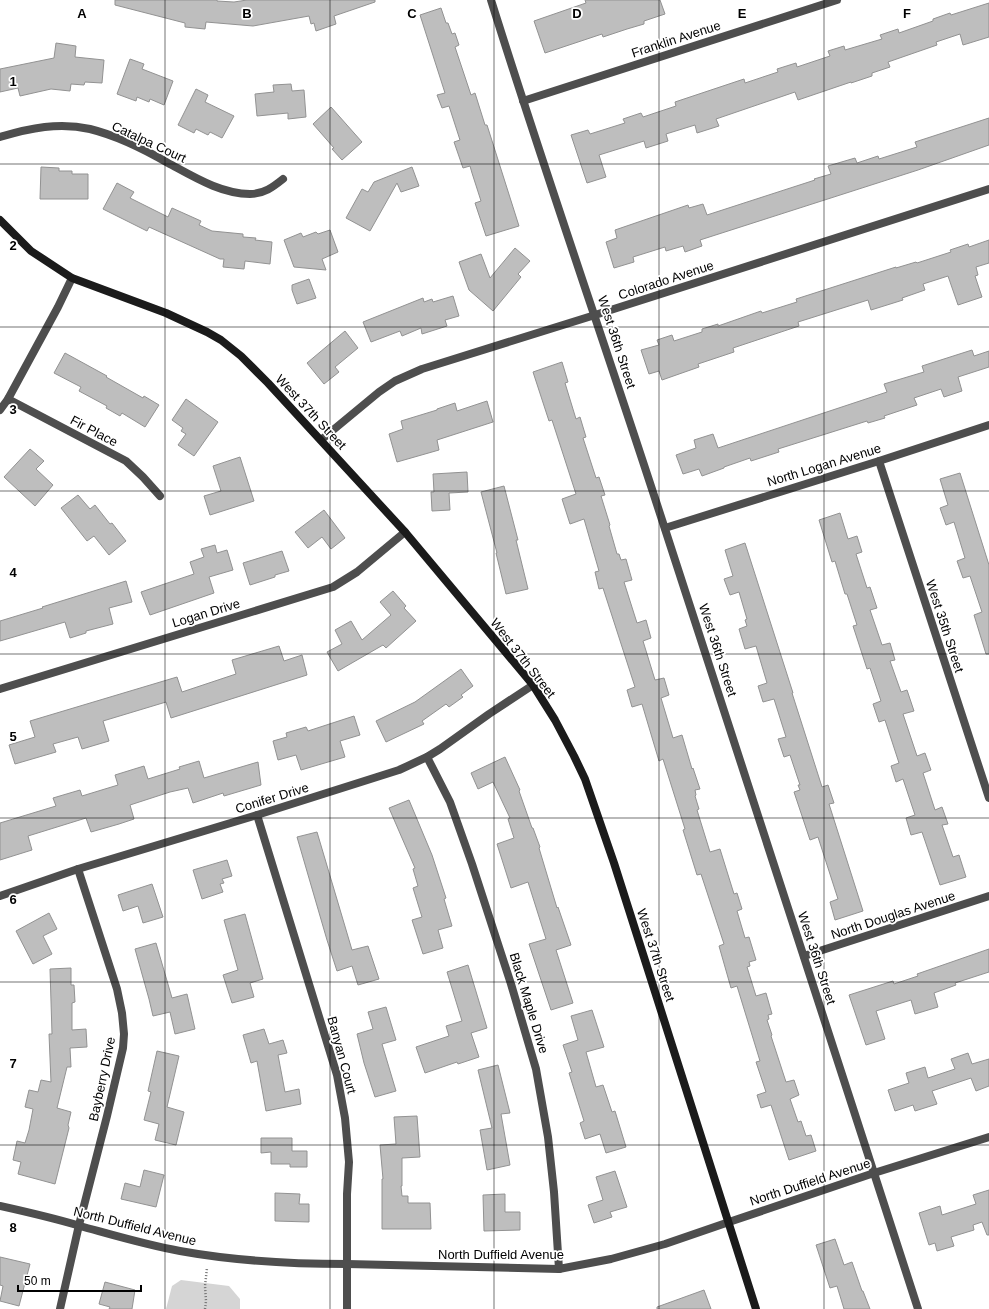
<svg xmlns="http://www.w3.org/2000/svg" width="989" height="1309" font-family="Helvetica,sans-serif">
  <rect width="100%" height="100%" fill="#fff"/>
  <path fill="#d5d5d5" d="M181 1280 229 1286 240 1299V1309H166L172 1286Z"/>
  <g fill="#bebebe" stroke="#929292">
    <path d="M115 0H217V1L234 2 247 0H375V2L334 16 336 24 316 31 314 23 311 24 309 16 253 26 206 22 205 29 185 27V23L115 5Z"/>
    <path d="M585 0H660L665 14 644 21V24L627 29 603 37 602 34 545 53 534 21 586 3Z"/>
    <path d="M989 3V37L963 45 960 34 936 42 937 45 888 62 890 67 872 73V76L851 83V82L798 100 795 92 716 119 719 126 697 133 695 125 666 134 668 141 646 148 644 141 599 155 606 177 587 183 571 135 588 130 590 134 625 123 623 119 641 113 643 117 676 106 675 102 744 79 745 83 778 72 777 69 796 63 797 67 830 56 828 51 844 46 845 50 882 39 880 35 898 29 899 33 933 21V19L950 13 951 15Z"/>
    <path d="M441 8 446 23H448L452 34 455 33 459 45 455 47 471 95 475 93 485 125H487L519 226 486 236 475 203 481 201 472 173 470 166 463 168 454 142 460 140 449 106 442 108 437 95 445 93 420 15Z"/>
    <path d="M56 43 76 46 75 57 104 60 102 83 85 82 84 85 71 84 70 91 51 89 20 96 18 88 0 92V69L54 58Z"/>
    <path d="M130 59 144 64 142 69 173 81 164 105 150 99 149 102 137 97 136 101 117 94Z"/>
    <path d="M291 84 292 91 304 90 306 117 288 119V113L257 116 255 94 274 92 273 85Z"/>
    <path d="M196 89 208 95 205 102 234 116 222 138 210 132 208 135 196 129 194 133 178 125Z"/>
    <path d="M331 107 362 142 342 160 332 149 334 148 313 124Z"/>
    <path d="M989 118V145L918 170 700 240 702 246 685 252 683 246 666 251 665 247 633 257 634 262 614 268 606 242 617 238 615 230 688 205 689 208 703 204 707 215 815 180 814 179 831 174 828 166 855 158 857 163 878 156 879 159 917 147 915 142Z"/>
    <path d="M41 167 59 168V171H72V174H88V199H40Z"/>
    <path d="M412 167 419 186 401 192 397 183 370 231 346 218 362 189 368 192 374 182Z"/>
    <path d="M117 183 134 192 130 198 168 217 172 208 201 221 199 225 212 231 243 234V237L256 238 255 240 272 242 270 264 245 261 244 269 223 267 224 259H220L149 227 147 231 103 209Z"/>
    <path d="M330 230 338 252 322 259 326 270 294 267 284 240 301 233 303 237 316 232 318 234Z"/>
    <path d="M989 240V263L976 267 978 275 975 276 982 297 958 305 948 276 923 284 925 290 902 298 903 300 871 310 868 300 798 322 799 326 733 348 734 352 698 364 699 367 662 380 659 371 649 374 641 350 659 345 657 340 672 335 674 341 702 332V329L718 324V326L761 311 762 313 797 302 796 299 896 267V268L916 262 917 263 951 252 950 250 968 244 969 247Z"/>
    <path d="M515 248 530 261 518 274 521 277 493 311 469 290 459 262 481 254 490 278Z"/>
    <path d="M309 279 316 298 297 304 292 290V285Z"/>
    <path d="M453 296 459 316 445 320 447 326 422 334 421 328 402 336 400 331 371 342 363 322 423 298 424 302 432 299 433 302Z"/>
    <path d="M345 331 358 348 335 367 339 372 324 384 307 363Z"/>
    <path d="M972 350 974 356 989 351V367L958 377 962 391 944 397 941 389 914 398 917 405 884 416 885 418 868 423 867 421 778 449 779 452 751 461 750 458 724 467V468L702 476 699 469 683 474 676 455 696 448 694 440 713 434 718 448 887 392 884 384 924 372 922 366Z"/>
    <path d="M65 353 107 376 106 377 143 398 144 396 159 405 145 427 122 413 120 416 106 408 107 406 79 391 81 387 54 373Z"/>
    <path d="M562 362 568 382 565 383 576 419 580 417 586 437 583 438 596 478 599 477 605 495 601 496 610 525 609 526 617 554H619L621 560 626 559 632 580 624 582 637 623 646 620 651 638 643 641 655 680 664 678 669 695 661 698 673 738 682 735 692 769 693 768 700 789 695 790 696 795 695 796 699 809 697 810 710 852 720 849 734 894 737 893 742 909 737 911 745 938 749 937 756 960 749 962 750 966 747 967 756 996 766 993 772 1014 768 1015 769 1019 767 1020 772 1035 771 1036 786 1082 794 1080 799 1095 790 1099 798 1122 801 1121 806 1136 811 1135 816 1151 789 1160 771 1105 761 1108 757 1095 766 1092 756 1062 760 1061 737 986 731 988 719 946 724 944 701 874 697 875 683 830 685 829 663 759 659 761 642 704 632 707 627 690 635 687 603 588 599 589 595 572 599 571 584 519 570 524 562 499 576 494 552 420 549 421 533 372Z"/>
    <path d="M186 399 218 422 194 456 178 445 186 434 181 431 183 428 172 420Z"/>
    <path d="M487 401 493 422 437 440 439 450 397 462 389 434 403 429 401 421 437 410V409L455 403 457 411Z"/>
    <path d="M30 449 44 461 36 469 53 485 35 506 4 477Z"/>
    <path d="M240 457 254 501 210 515 204 496 221 491 213 466Z"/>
    <path d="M467 472 468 492 449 493 450 510 432 511 431 492H434L433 474Z"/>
    <path d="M960 473 989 565V654H986L974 615 982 612 970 576 963 578 957 561 965 558 954 522 946 525 940 508 948 505 940 479Z"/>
    <path d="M504 486 518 540H516L528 589 506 594 496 553H497L481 492Z"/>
    <path d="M78 495 90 509 95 505 110 524 112 523 126 541 109 555 94 536 87 541 61 508Z"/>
    <path d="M324 510 345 538 331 549 322 537 308 548 295 532Z"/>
    <path d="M840 513 848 539 857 536 862 552 856 554 867 588 870 587 877 608 870 610 882 645 890 643 895 660 890 661 901 692 907 690 914 711 903 714 917 756 925 753 931 770 923 773 935 810 942 807 948 824 942 825 953 857 959 855 966 877 940 885 922 832 911 835 906 818 915 815 903 779 896 782 891 766 899 763 885 720 879 722 873 704 881 701 870 668 867 669 853 626 857 625 847 594H845L835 561 832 562 819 520Z"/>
    <path d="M745 543 793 693H792L822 787 828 785 834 803 829 804 863 911 835 920 830 902 838 899 818 837 810 840 794 792 800 790 798 785H800L790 755 784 757 778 739 786 737 774 699 763 702 758 686 767 683 756 646 745 649 739 629 747 626 745 620 747 619 739 592 730 595 724 579 733 576 725 550Z"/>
    <path d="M215 545 217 553 227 550 233 570 209 577 214 593 150 615 141 592 194 574 190 562 204 557 201 549Z"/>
    <path d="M282 551 289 571 275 575V577L250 585 243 563Z"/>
    <path d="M126 581 132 602 109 608 113 624 86 631V633L70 638 65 622 0 641V621L43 608 42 607Z"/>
    <path d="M393 591 406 606 404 608 416 621 386 648 383 645 338 671 327 652 342 644 335 630 351 621 362 640 391 615 380 602Z"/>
    <path d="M279 646 284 661 302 655 307 675 171 718 166 702 103 721 109 741 82 749 78 737 53 744 56 752 15 764 9 745 35 737 30 721 177 677 182 692 236 674 232 660Z"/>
    <path d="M461 669 473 686 461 695 463 697 449 707 446 704 422 721 424 724 386 742 376 721 415 702Z"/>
    <path d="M354 716 360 735 340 741 345 757 301 770 296 755 278 760 273 741 287 737 286 733 306 727 308 731Z"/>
    <path d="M505 757 520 790 519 791 532 828H533L540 847 539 848 557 908 558 907 571 945 556 950 573 1003 551 1010 529 944 546 939 528 882 511 888 497 844 514 838 508 819 510 818 493 782 478 789 471 773Z"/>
    <path d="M199 761 204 778 258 762 261 785 224 796 223 793 193 803 188 788 170 792 130 805 134 819 119 824 91 832 86 818 28 836 32 850 0 860V823L56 806 53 798 80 790 82 796 118 785 115 775 144 766 148 779 180 769 179 767Z"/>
    <path d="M409 800 432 855 446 898 444 899 452 926 438 930 443 948 423 954 412 920 422 917 413 888 418 886 413 869 415 868 389 808Z"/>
    <path d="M317 832 352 950 368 946 379 979 358 985 352 966 337 971 327 940 297 837Z"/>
    <path d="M227 860 232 876 222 879 224 883 220 884 223 892 202 899 193 870Z"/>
    <path d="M152 884 163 917 143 923 138 906 123 911 118 895Z"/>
    <path d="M49 913 57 929 43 936 52 954 33 964 16 931Z"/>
    <path d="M245 914 263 979 250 983 254 997 232 1003 223 975 238 970 224 920Z"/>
    <path d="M156 943 172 998 187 994 195 1029 175 1034 170 1012 153 1016 149 999 135 949Z"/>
    <path d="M989 949V972L955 983 956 985 934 993 938 1007 915 1014 911 1000 876 1011 885 1039 866 1045 849 995 893 981 894 984 918 976 917 974Z"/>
    <path d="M468 965 487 1028 471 1033 479 1057 458 1064 457 1062 425 1073 416 1047 449 1036 446 1026 462 1021 447 972Z"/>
    <path d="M71 968V985H74L75 1002 72 1003V1030L86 1029 87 1047 70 1048 71 1067H67L57 1108 71 1112 68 1125 69 1128 55 1184 18 1174 21 1162 13 1160 17 1141 25 1143 29 1130 33 1109 25 1107 29 1090 38 1092 41 1080 51 1082 49 1034H52L50 969Z"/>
    <path d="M386 1007 396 1040 382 1044 396 1091 375 1097 364 1063 357 1034 373 1029 368 1012Z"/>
    <path d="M592 1010 604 1047 586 1052 596 1087 603 1085 612 1112 615 1111 626 1147 606 1153 600 1134 585 1139 580 1123 584 1121 569 1073 572 1072 563 1045 578 1040 571 1016Z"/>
    <path d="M264 1029 269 1044 283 1040 287 1053 278 1055 285 1092 299 1089 301 1104 266 1111 257 1061 251 1063 243 1035Z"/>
    <path d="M157 1051 179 1056 167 1107 184 1112 176 1145 155 1140 159 1124 144 1120 151 1092 148 1091Z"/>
    <path d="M968 1053 972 1064 989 1059V1086L976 1091 971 1078 932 1091 937 1104 915 1111 913 1105 895 1111 888 1090 909 1083 906 1073 925 1067 928 1078 955 1069 951 1059Z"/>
    <path d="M498 1065 510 1113 501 1114 510 1165 487 1170 480 1130 492 1128 478 1070Z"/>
    <path d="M417 1116 420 1157 402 1158V1186H401L402 1196H408V1203H430L431 1229H382V1179H383L380 1145 396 1144 394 1117Z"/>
    <path d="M261 1138H292V1151H307V1167H290V1164H271V1152L261 1153Z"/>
    <path d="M144 1170 164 1175 156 1207 121 1199 125 1183 140 1187Z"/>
    <path d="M615 1171 627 1207 610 1212 612 1217 594 1223 588 1205 603 1200 596 1177Z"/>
    <path d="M989 1190V1235H987L982 1222 973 1225 974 1230 951 1237 954 1246 937 1251 935 1243 929 1245 919 1213 940 1206 942 1215 976 1204 973 1195Z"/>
    <path d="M275 1193 300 1194 299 1204H309V1222L275 1221Z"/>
    <path d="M505 1194V1212H520V1230L484 1231 483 1195Z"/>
    <path d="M835 1239 844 1265 852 1262 862 1291H863L870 1309H844L837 1286 830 1288 816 1245Z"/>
    <path d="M0 1257 30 1264 19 1306 0 1301 3 1286 0 1285Z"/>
    <path d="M105 1282 135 1290 132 1309H109L110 1307 99 1304Z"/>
    <path d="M704 1290 711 1309H657V1307Z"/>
  </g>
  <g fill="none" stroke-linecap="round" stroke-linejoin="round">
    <path stroke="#707070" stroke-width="2.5" stroke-dasharray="1 2" stroke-linecap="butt" d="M205 1309 206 1301 205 1286 207 1268"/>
    <g stroke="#4e4e4e" stroke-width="8">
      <path d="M491 0C546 176 607 350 664 526 750 786 833 1048 918 1309"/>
      <path d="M523 101 837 0"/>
      <path d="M0 137C30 128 59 122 90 129 118 136 144 149 168 163 194 177 221 194 250 194 264 194 273 187 283 179"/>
      <path d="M8 399 126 461 143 477 160 496"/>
      <path d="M0 410 8 399 58 307 72 278"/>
      <path d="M321 440 379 392 395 381 422 369 595 315 989 189"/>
      <path d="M879 461 989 798"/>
      <path d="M665 528 879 461 989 425"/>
      <path d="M0 689 333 587 357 572 405 532"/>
      <path d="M427 757 450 802 472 864 511 984 536 1069 548 1137 554 1192 559 1269"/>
      <path d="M257 815 337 1075 345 1118 349 1162 347 1194V1309"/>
      <path d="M0 896 78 869 257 815 399 770 427 757 440 749 489 714 533 685"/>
      <path d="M804 956 989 896"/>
      <path d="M0 1206C27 1212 53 1218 80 1226 113 1235 146 1245 180 1251 235 1261 291 1264 347 1264L559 1269 611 1259 665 1244 729 1222 874 1173 989 1137"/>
      <path d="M60 1309 79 1225 107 1116 123 1048 124 1034 122 1013 117 989 78 869"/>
    </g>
    <path stroke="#1b1b1b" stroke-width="8" d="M0 220 31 251 72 278 166 313 207 332 221 340 241 356 268 383 405 532 533 685 555 720 574 756 585 779 614 863 756 1309"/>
  </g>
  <path fill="none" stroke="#000" stroke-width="1" stroke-opacity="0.55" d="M165 0V1309M330 0V1309M494 0V1309M659 0V1309M824 0V1309M0 164H989M0 327H989M0 491H989M0 654H989M0 818H989M0 982H989M0 1145H989"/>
  <g text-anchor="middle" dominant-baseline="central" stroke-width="3.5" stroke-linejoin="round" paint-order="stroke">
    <g font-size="13" fill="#000" stroke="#fff">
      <text transform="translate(676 39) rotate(-18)">Franklin Avenue</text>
      <text transform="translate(149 142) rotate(25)">Catalpa Court</text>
      <text transform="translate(666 280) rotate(-18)">Colorado Avenue</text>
      <text transform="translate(617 342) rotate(72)">West 36th Street</text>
      <text transform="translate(311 412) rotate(47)">West 37th Street</text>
      <text transform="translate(94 431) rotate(28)">Fir Place</text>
      <text transform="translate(824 465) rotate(-17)">North Logan Avenue</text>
      <text transform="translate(206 613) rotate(-17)">Logan Drive</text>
      <text transform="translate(945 626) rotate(72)">West 35th Street</text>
      <text transform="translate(718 650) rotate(72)">West 36th Street</text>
      <text transform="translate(523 658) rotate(52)">West 37th Street</text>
      <text transform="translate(272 798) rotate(-17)">Conifer Drive</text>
      <text transform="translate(893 915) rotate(-18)">North Douglas Avenue</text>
      <text transform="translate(656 955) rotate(72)">West 37th Street</text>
      <text transform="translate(817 958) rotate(72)">West 36th Street</text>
      <text transform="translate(529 1003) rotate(73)">Black Maple Drive</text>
      <text transform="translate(342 1055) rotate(75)">Banyan Court</text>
      <text transform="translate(102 1079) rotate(-78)">Bayberry Drive</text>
      <text transform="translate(810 1182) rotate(-18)">North Duffield Avenue</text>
      <text transform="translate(135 1226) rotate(14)">North Duffield Avenue</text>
      <text x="501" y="1254">North Duffield Avenue</text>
    </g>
  </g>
  <g font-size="13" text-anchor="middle" font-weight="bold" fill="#000" stroke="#fff" stroke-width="3.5" stroke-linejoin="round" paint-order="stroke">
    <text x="82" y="18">A</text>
    <text x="247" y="18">B</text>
    <text x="412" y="18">C</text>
    <text x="577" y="18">D</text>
    <text x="742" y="18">E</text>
    <text x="907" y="18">F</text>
    <text x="13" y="86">1</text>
    <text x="13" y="250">2</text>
    <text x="13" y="414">3</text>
    <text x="13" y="577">4</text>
    <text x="13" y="741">5</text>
    <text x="13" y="904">6</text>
    <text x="13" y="1068">7</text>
    <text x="13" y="1232">8</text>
  </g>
  <path d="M18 1285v6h123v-6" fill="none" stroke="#000000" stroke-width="2"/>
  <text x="24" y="1285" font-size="12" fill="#000000" stroke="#ffffff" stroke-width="3" paint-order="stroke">50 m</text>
</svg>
